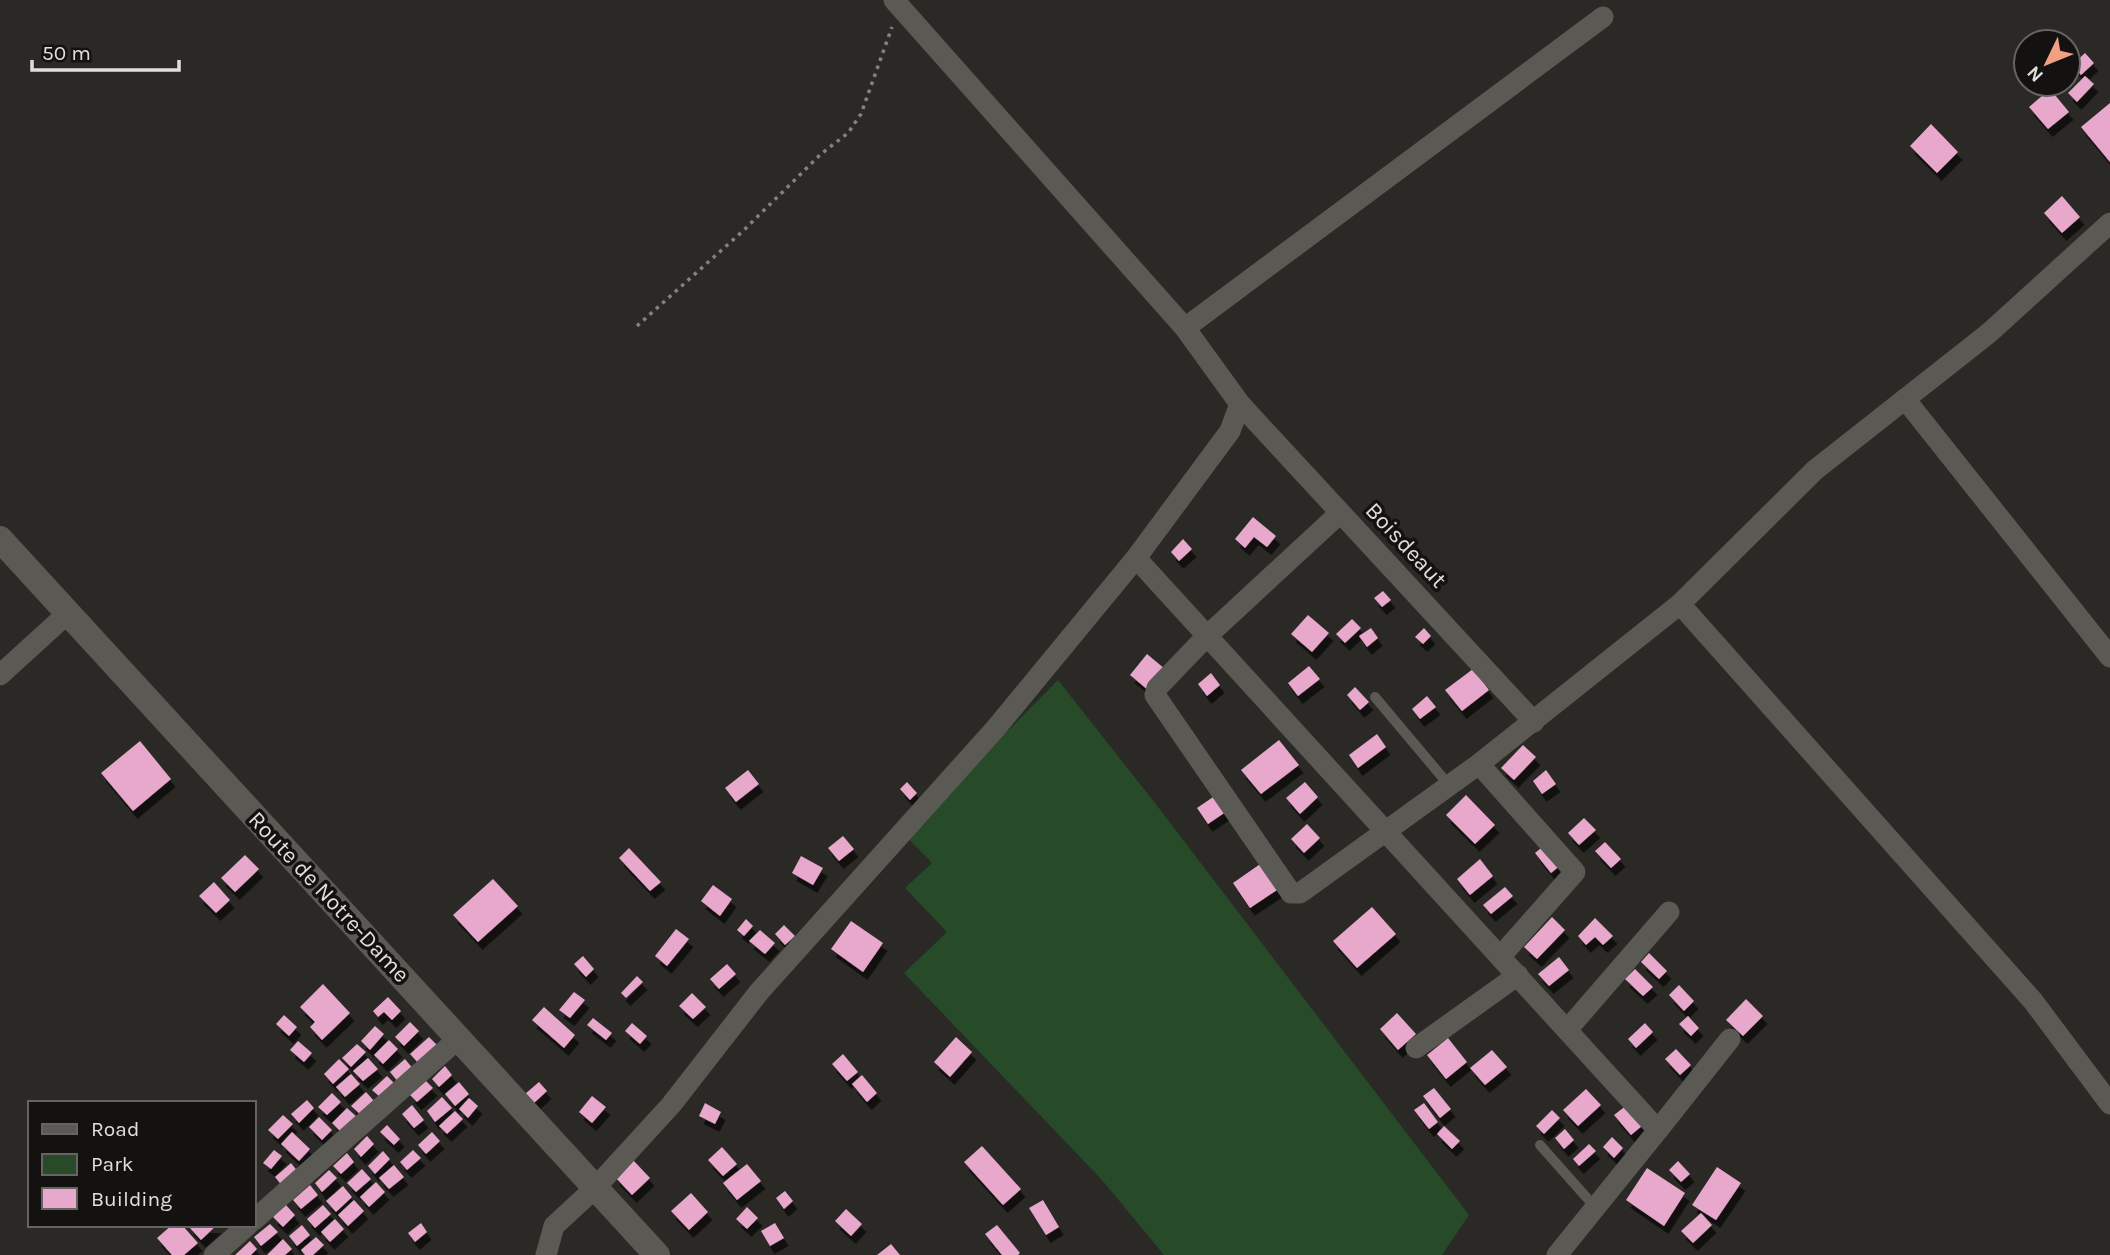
<svg xmlns="http://www.w3.org/2000/svg" width="2110" height="1255" font-family="Karla,sans-serif">
  <defs>
    <filter id="shadow"><feDropShadow dx="4.5" dy="8" stdDeviation="0" flood-color="#0009"/></filter>
  </defs>
  <rect width="100%" height="100%" fill="#2b2925"/>
  <path fill="#274a28" d="M1058 680 1155 803 1469 1215 1442 1255H1164L1102 1180 904 973 947 932 905 888 932 863 905 835Z"/>
  <g fill="#e8a8cb" filter="url(#shadow)">
    <path d="M2085 53 2094 63 2081 75 2072 65Z"/>
    <path d="M2085 76 2094 84 2077 102 2068 93Z"/>
    <path d="M2050 89 2069 112 2048 129 2029 107Z"/>
    <path d="M2110 103V162L2081 127Z"/>
    <path d="M1931 124 1958 152 1937 173 1910 146Z"/>
    <path d="M2062 196 2080 217 2062 233 2044 213Z"/>
    <path d="M1253 517 1276 536 1267 547 1254 537 1245 548 1235 539Z"/>
    <path d="M1183 539 1192 549 1179 561 1171 552Z"/>
    <path d="M1383 591 1391 600 1382 607 1374 598Z"/>
    <path d="M1308 615 1329 633 1312 652 1291 634Z"/>
    <path d="M1352 619 1361 628 1345 643 1336 634Z"/>
    <path d="M1371 628 1378 638 1367 647 1359 636Z"/>
    <path d="M1424 628 1431 636 1423 644 1415 637Z"/>
    <path d="M1147 654 1165 669 1148 690 1130 675Z"/>
    <path d="M1309 666 1320 679 1298 696 1288 683Z"/>
    <path d="M1473 669 1489 690 1462 711 1445 690Z"/>
    <path d="M1211 673 1220 685 1207 696 1198 684Z"/>
    <path d="M1355 687 1369 702 1360 710 1347 695Z"/>
    <path d="M1427 696 1436 707 1420 719 1412 709Z"/>
    <path d="M1377 734 1386 747 1358 768 1349 755Z"/>
    <path d="M1279 740 1299 765 1261 794 1241 770Z"/>
    <path d="M140 741 171 779 133 811 101 773Z"/>
    <path d="M1523 745 1536 757 1514 780 1501 768Z"/>
    <path d="M748 770 759 784 736 802 725 788Z"/>
    <path d="M1546 770 1556 784 1542 794 1533 781Z"/>
    <path d="M907 782 917 793 910 800 900 789Z"/>
    <path d="M1305 782 1318 797 1300 814 1286 798Z"/>
    <path d="M1219 793 1230 809 1208 824 1197 808Z"/>
    <path d="M1466 795 1495 825 1475 844 1446 815Z"/>
    <path d="M1584 818 1596 830 1579 845 1568 833Z"/>
    <path d="M1307 824 1320 838 1304 853 1291 839Z"/>
    <path d="M843 836 854 849 839 861 828 848Z"/>
    <path d="M1605 842 1621 859 1611 868 1595 851Z"/>
    <path d="M1546 844 1562 864 1551 873 1535 853Z"/>
    <path d="M629 848 661 882 650 891 619 858Z"/>
    <path d="M245 855 259 869 235 892 221 878Z"/>
    <path d="M801 856 823 868 813 885 792 873Z"/>
    <path d="M1480 859 1493 876 1470 895 1457 879Z"/>
    <path d="M1263 862 1280 888 1250 908 1233 883Z"/>
    <path d="M493 879 518 906 478 942 453 915Z"/>
    <path d="M214 882 230 900 216 913 199 896Z"/>
    <path d="M713 885 732 899 720 916 701 901Z"/>
    <path d="M1505 887 1513 896 1491 914 1483 905Z"/>
    <path d="M1372 907 1396 934 1357 968 1333 941Z"/>
    <path d="M1552 917 1565 930 1537 959 1524 947Z"/>
    <path d="M1595 918 1613 936 1603 945 1595 937 1586 945 1578 936Z"/>
    <path d="M746 919 753 926 744 936 737 930Z"/>
    <path d="M851 921 883 943 863 972 831 949Z"/>
    <path d="M784 925 795 936 785 945 775 934Z"/>
    <path d="M676 929 689 939 667 966 655 956Z"/>
    <path d="M760 930 775 943 765 954 749 941Z"/>
    <path d="M1649 953 1667 971 1659 979 1641 962Z"/>
    <path d="M583 956 594 969 586 977 574 964Z"/>
    <path d="M1559 957 1569 970 1549 986 1538 974Z"/>
    <path d="M727 964 736 974 719 989 710 979Z"/>
    <path d="M1635 969 1653 987 1643 996 1625 979Z"/>
    <path d="M637 976 643 982 626 998 621 993Z"/>
    <path d="M323 984 350 1013 322 1040 310 1027 315 1022 300 1007Z"/>
    <path d="M1679 985 1694 1001 1684 1011 1669 995Z"/>
    <path d="M574 992 585 1000 570 1018 559 1010Z"/>
    <path d="M692 993 706 1007 693 1019 679 1006Z"/>
    <path d="M388 997 401 1011 392 1020 384 1012 378 1017 373 1011Z"/>
    <path d="M1746 999 1763 1016 1743 1036 1726 1020Z"/>
    <path d="M544 1007 575 1035 564 1048 532 1020Z"/>
    <path d="M1397 1013 1416 1034 1398 1050 1380 1029Z"/>
    <path d="M284 1015 297 1027 289 1036 276 1024Z"/>
    <path d="M1688 1016 1699 1028 1691 1036 1679 1024Z"/>
    <path d="M593 1018 612 1033 606 1040 587 1025Z"/>
    <path d="M410 1022 419 1031 404 1046 395 1037Z"/>
    <path d="M632 1023 647 1036 640 1044 625 1031Z"/>
    <path d="M1645 1023 1653 1032 1636 1048 1628 1039Z"/>
    <path d="M375 1026 384 1034 370 1050 361 1041Z"/>
    <path d="M429 1037 439 1047 420 1065 410 1054Z"/>
    <path d="M956 1037 972 1052 950 1077 934 1062Z"/>
    <path d="M1448 1038 1467 1062 1446 1079 1427 1055Z"/>
    <path d="M389 1040 398 1049 383 1064 374 1055Z"/>
    <path d="M298 1041 312 1053 304 1062 290 1050Z"/>
    <path d="M357 1044 366 1052 351 1067 342 1058Z"/>
    <path d="M1676 1049 1691 1065 1680 1075 1665 1059Z"/>
    <path d="M1492 1050 1507 1067 1485 1085 1470 1068Z"/>
    <path d="M843 1054 858 1072 847 1081 832 1064Z"/>
    <path d="M368 1058 378 1069 363 1081 353 1071Z"/>
    <path d="M339 1059 349 1069 333 1084 324 1074Z"/>
    <path d="M405 1059 414 1070 399 1083 390 1072Z"/>
    <path d="M445 1066 452 1075 439 1087 432 1079Z"/>
    <path d="M351 1074 360 1084 345 1097 336 1087Z"/>
    <path d="M862 1075 877 1093 867 1102 852 1084Z"/>
    <path d="M387 1076 395 1084 381 1098 372 1090Z"/>
    <path d="M426 1081 433 1088 417 1102 410 1095Z"/>
    <path d="M459 1082 469 1094 455 1106 445 1094Z"/>
    <path d="M539 1082 547 1091 534 1103 525 1094Z"/>
    <path d="M1434 1088 1451 1109 1440 1118 1423 1096Z"/>
    <path d="M1586 1089 1601 1105 1578 1126 1563 1110Z"/>
    <path d="M366 1092 375 1102 361 1115 351 1106Z"/>
    <path d="M332 1093 341 1102 327 1115 318 1107Z"/>
    <path d="M592 1096 606 1107 592 1123 579 1112Z"/>
    <path d="M442 1097 452 1108 435 1122 427 1111Z"/>
    <path d="M469 1098 478 1106 468 1118 459 1109Z"/>
    <path d="M307 1100 314 1108 299 1123 291 1114Z"/>
    <path d="M705 1103 721 1112 715 1124 699 1116Z"/>
    <path d="M1424 1103 1438 1122 1429 1129 1414 1110Z"/>
    <path d="M412 1105 424 1120 414 1128 402 1114Z"/>
    <path d="M1627 1105 1643 1125 1631 1135 1614 1115Z"/>
    <path d="M347 1108 358 1118 343 1134 332 1123Z"/>
    <path d="M1552 1110 1560 1118 1544 1134 1536 1126Z"/>
    <path d="M455 1111 463 1119 447 1134 439 1126Z"/>
    <path d="M283 1115 293 1124 278 1139 268 1130Z"/>
    <path d="M319 1117 332 1130 322 1140 309 1127Z"/>
    <path d="M387 1125 400 1139 394 1145 380 1132Z"/>
    <path d="M1444 1126 1460 1141 1452 1149 1437 1134Z"/>
    <path d="M1565 1129 1574 1140 1564 1149 1555 1138Z"/>
    <path d="M292 1132 310 1149 299 1161 281 1144Z"/>
    <path d="M432 1132 440 1141 426 1154 418 1145Z"/>
    <path d="M367 1136 374 1144 361 1157 354 1149Z"/>
    <path d="M1612 1137 1623 1148 1614 1158 1603 1147Z"/>
    <path d="M1589 1144 1596 1151 1579 1166 1573 1159Z"/>
    <path d="M982 1146 1021 1189 1003 1205 964 1162Z"/>
    <path d="M722 1147 737 1164 723 1176 708 1160Z"/>
    <path d="M274 1150 282 1156 271 1169 263 1163Z"/>
    <path d="M413 1150 421 1158 407 1170 400 1162Z"/>
    <path d="M383 1151 390 1159 375 1174 368 1166Z"/>
    <path d="M347 1153 354 1162 341 1174 333 1166Z"/>
    <path d="M633 1160 650 1178 632 1195 615 1177Z"/>
    <path d="M1678 1161 1690 1174 1681 1182 1669 1170Z"/>
    <path d="M291 1163 299 1173 283 1187 275 1177Z"/>
    <path d="M747 1164 761 1181 737 1200 723 1183Z"/>
    <path d="M394 1165 404 1177 389 1189 379 1178Z"/>
    <path d="M1717 1167 1741 1183 1716 1220 1692 1205Z"/>
    <path d="M1647 1168 1685 1193 1664 1226 1626 1200Z"/>
    <path d="M362 1169 371 1179 356 1192 347 1183Z"/>
    <path d="M329 1170 337 1178 322 1192 315 1183Z"/>
    <path d="M376 1182 385 1192 369 1207 360 1197Z"/>
    <path d="M310 1185 318 1195 301 1209 293 1200Z"/>
    <path d="M343 1186 352 1197 336 1212 326 1201Z"/>
    <path d="M785 1191 793 1201 784 1209 776 1198Z"/>
    <path d="M691 1193 708 1212 689 1230 671 1211Z"/>
    <path d="M354 1200 364 1211 348 1226 338 1215Z"/>
    <path d="M1043 1200 1059 1227 1046 1235 1029 1208Z"/>
    <path d="M285 1204 295 1215 283 1227 273 1217Z"/>
    <path d="M323 1205 331 1214 315 1228 307 1219Z"/>
    <path d="M747 1207 758 1218 747 1229 736 1219Z"/>
    <path d="M846 1209 862 1224 851 1236 835 1221Z"/>
    <path d="M1701 1213 1712 1225 1693 1243 1681 1231Z"/>
    <path d="M335 1219 344 1229 330 1242 321 1232Z"/>
    <path d="M421 1223 427 1232 415 1242 408 1233Z"/>
    <path d="M775 1223 784 1238 770 1246 761 1231Z"/>
    <path d="M270 1224 278 1232 261 1246 254 1237Z"/>
    <path d="M172 1225H182L198 1243 184 1255H172L157 1238Z"/>
    <path d="M191 1225H217L201 1240 189 1227Z"/>
    <path d="M302 1225 310 1235 297 1246 289 1236Z"/>
    <path d="M997 1225 1020 1253 1018 1255H1002L985 1234Z"/>
    <path d="M316 1237 324 1245 313 1255H305L301 1250Z"/>
    <path d="M283 1239 292 1249 285 1255H267Z"/>
    <path d="M250 1241 257 1249 251 1255H235Z"/>
    <path d="M891 1244 900 1255H877Z"/>
  </g>
  <g fill="none" stroke-linecap="round" stroke-linejoin="round">
    <path stroke="#83827e" stroke-width="3.5" stroke-dasharray="3.5 5" stroke-linecap="butt" d="M637 326 744 230 821 154 848 133 861 114 892 27"/>
    <g stroke="#5b5954" stroke-width="10">
      <path d="M1375 697 1448 784"/>
      <path d="M1540 1145 1595 1207"/>
    </g>
    <g stroke="#5b5954" stroke-width="21">
      <path d="M894 0 1185 328 1240 404 1534 722"/>
      <path d="M1185 328 1603 17"/>
      <path d="M1905 399 2110 657"/>
      <path d="M1340 513 1206 637 1157 688 1155 695 1291 893H1300L1479 764 1680 604 1815 470 1989 333 2110 223"/>
      <path d="M1136 558 1658 1130 1557 1255"/>
      <path d="M1680 604 2033 1001 2110 1104"/>
      <path d="M0 675 68 613"/>
      <path d="M1479 764 1575 872 1500 957"/>
      <path d="M1567 1030 1669 912"/>
      <path d="M1416 1048 1518 975"/>
      <path d="M1658 1130 1730 1039"/>
      <path d="M254 1220 459 1038"/>
      <path d="M214 1255 248 1225"/>
      <path d="M546 1255 554 1226 595 1188 671 1105 759 992 996 728 1136 558 1230 431 1240 404"/>
    </g>
    <path stroke="#5b5954" stroke-width="26" d="M0 539 657 1255"/>
  </g>
  <g text-anchor="middle" dominant-baseline="central" stroke-width="7" stroke-linejoin="round" paint-order="stroke">
    <g font-size="23" fill="#e0dfdc" stroke="#131210">
      <text transform="translate(1406 545) rotate(47)">Boisdeaut</text>
      <text transform="translate(329 897) rotate(47)">Route de Notre-Dame</text>
    </g>
  </g>
  <rect x="28" y="1101" width="228" height="126" fill="#131210" stroke="#656462" stroke-width="2"/>
  <rect x="42" y="1124" width="35" height="10" fill="#5b5954" stroke="#656462" stroke-width="2"/>
  <text x="91" y="1136" font-size="21" fill="#e0dfdc">Road</text>
  <rect x="42" y="1154" width="35" height="21" fill="#274a28" stroke="#656462" stroke-width="2"/>
  <text x="91" y="1171" font-size="21" fill="#e0dfdc">Park</text>
  <rect x="42" y="1188" width="35" height="21" fill="#e8a8cb" stroke="#656462" stroke-width="2"/>
  <text x="91" y="1206" font-size="21" fill="#e0dfdc">Building</text>
  <g transform="translate(2047 63) rotate(227)"><circle r="33" fill="#131210" stroke="#656462" stroke-width="2"/>
  <path d="M0-5L12 26L0 18L-12 26Z" fill="#f39f84"/>
  <text y="-10" font-size="19" font-weight="bold" text-anchor="middle" fill="#e0dfdc">N</text>
  </g>
  <path d="M32 60v10h147v-10" fill="none" stroke="#e0dfdc" stroke-width="3.5"/>
  <text x="42" y="60" font-size="21" fill="#e0dfdc" stroke="#131210" stroke-width="5" paint-order="stroke">50 m</text>
</svg>
